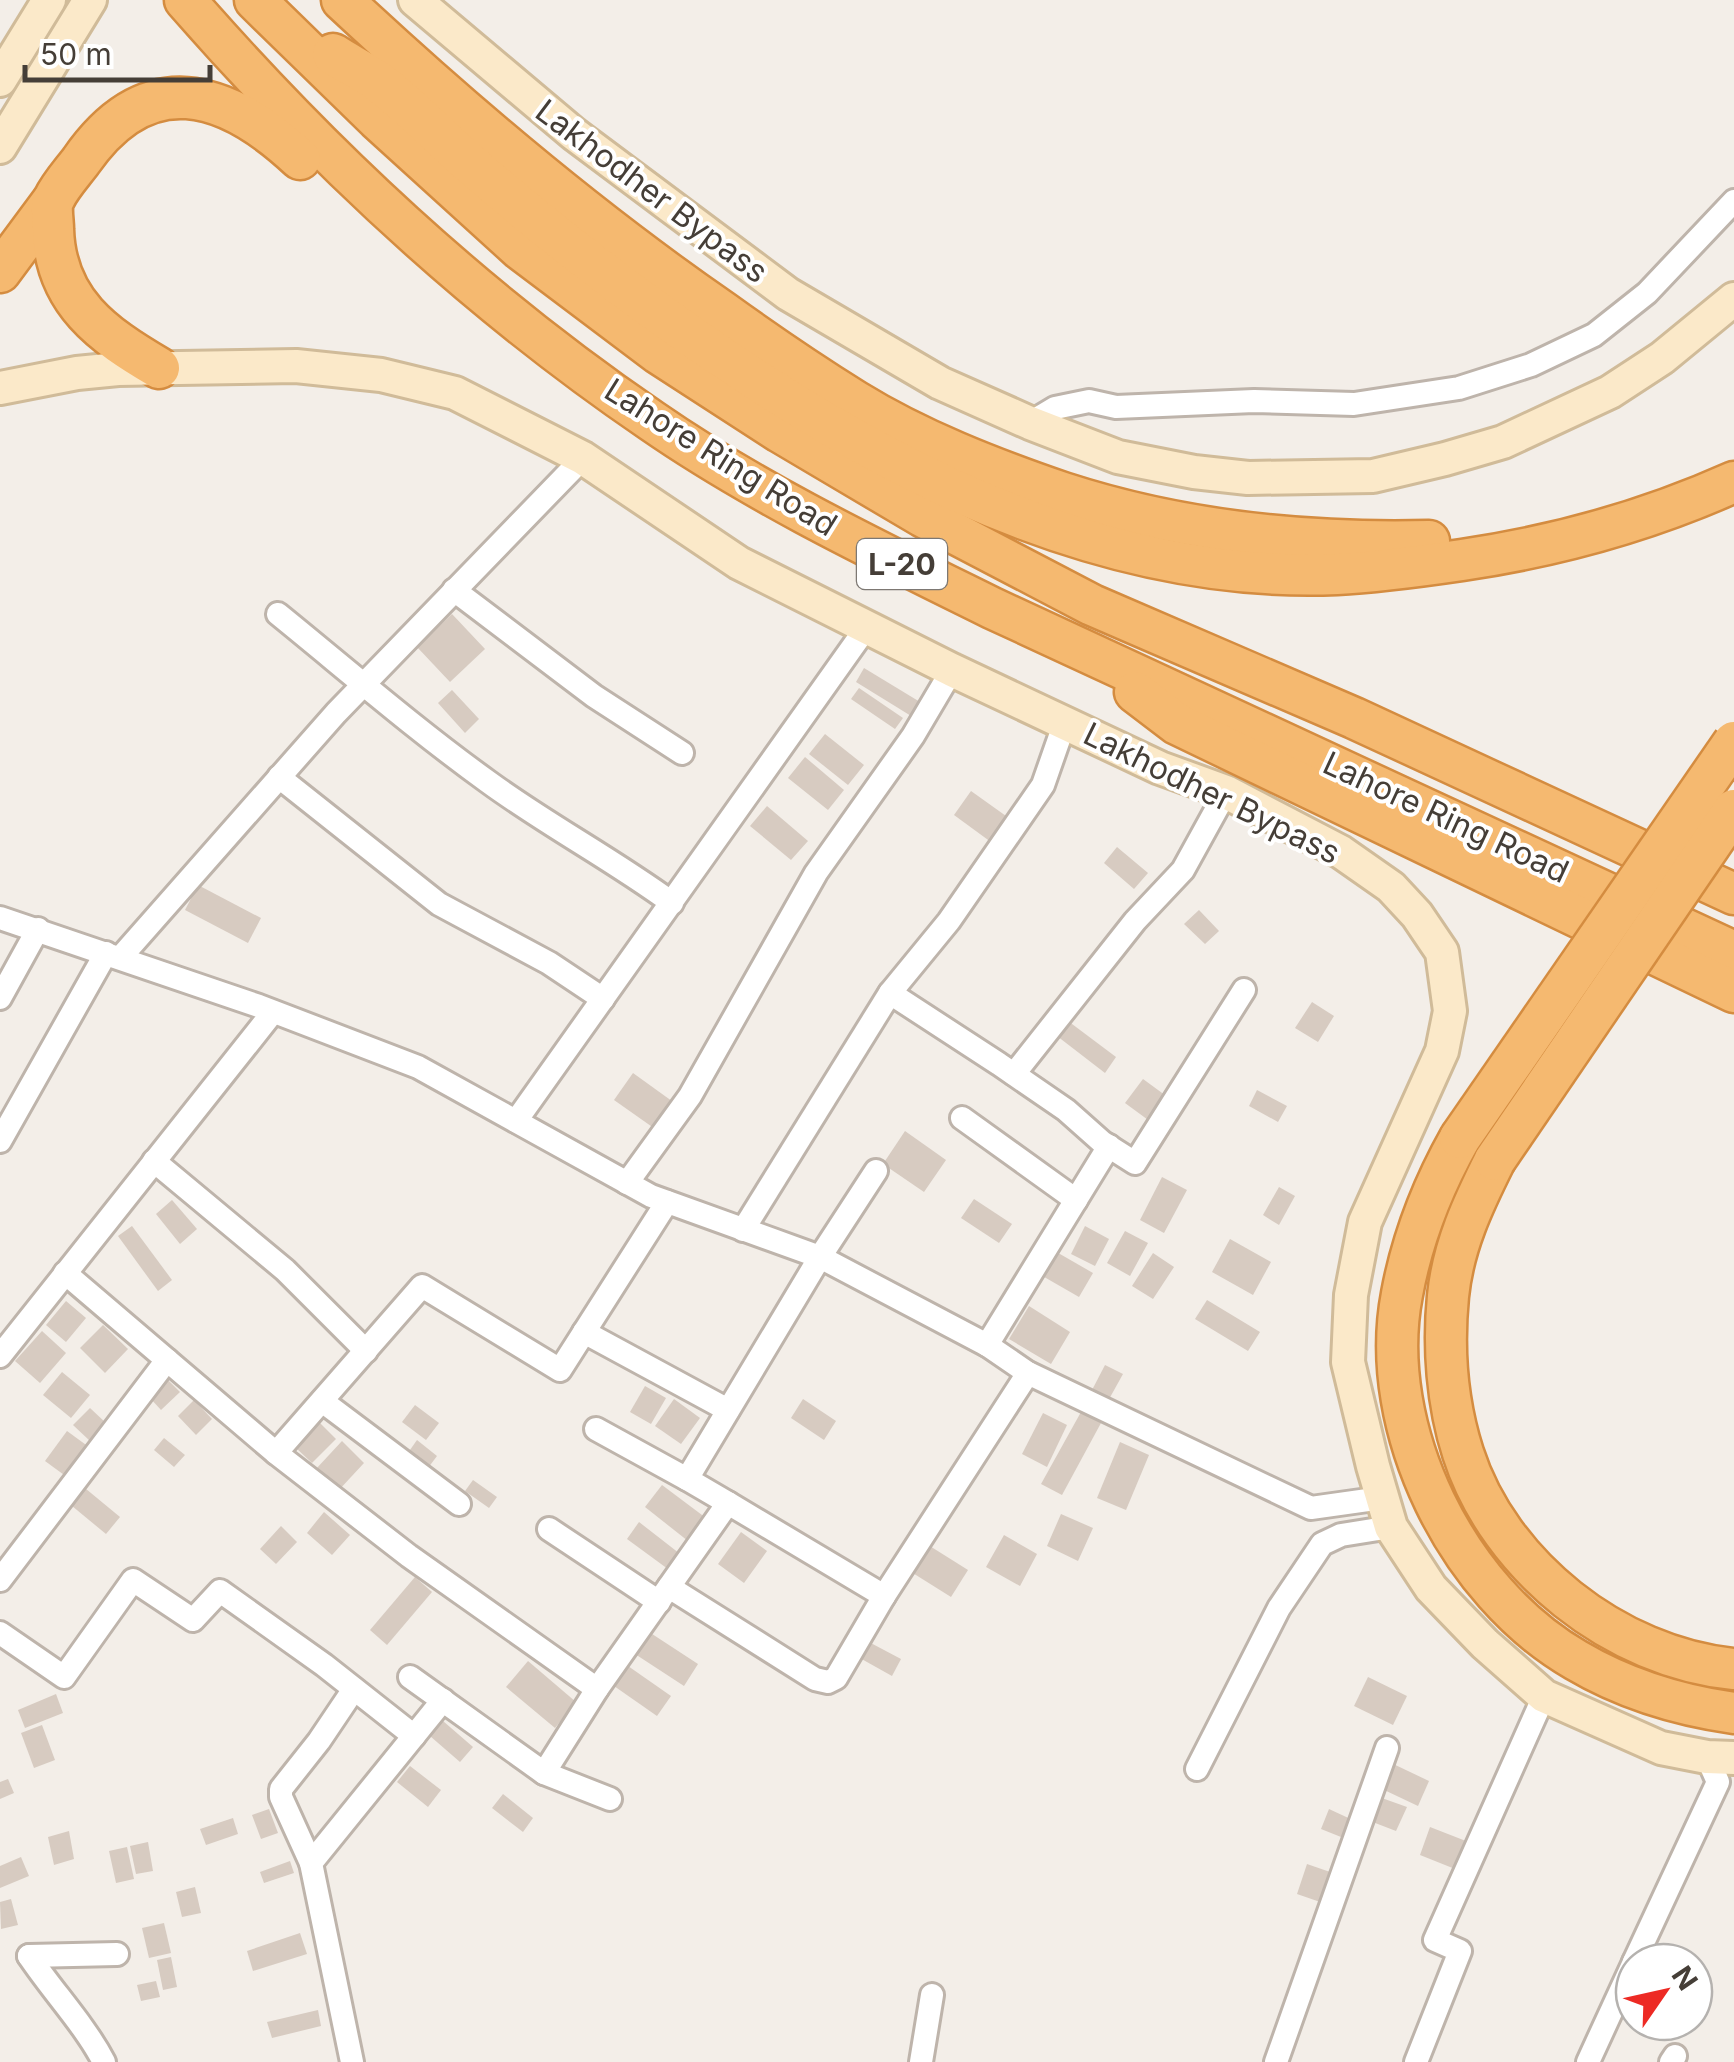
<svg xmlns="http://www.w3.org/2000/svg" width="1734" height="2062" font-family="Inter,sans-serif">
  <rect width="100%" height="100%" fill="#f3eee8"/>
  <g fill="#d7cbc1">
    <path d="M452 614 485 649 450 682 417 647Z"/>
    <path d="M864 668 925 705 916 719 856 682Z"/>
    <path d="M859 688 903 718 895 729 851 699Z"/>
    <path d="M452 690 479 719 465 733 438 703Z"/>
    <path d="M825 734 864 765 848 785 809 754Z"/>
    <path d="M805 757 844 790 828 810 788 778Z"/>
    <path d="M971 791 1013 821 995 845 954 815Z"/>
    <path d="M767 806 808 841 791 860 750 826Z"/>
    <path d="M1117 847 1148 873 1134 889 1104 863Z"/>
    <path d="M198 885 261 918 248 943 185 910Z"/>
    <path d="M1199 910 1219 931 1205 944 1184 924Z"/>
    <path d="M1312 1002 1334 1016 1318 1042 1295 1028Z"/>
    <path d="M1068 1021 1116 1057 1105 1073 1057 1036Z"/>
    <path d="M633 1073 676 1104 658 1131 614 1100Z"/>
    <path d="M1143 1079 1173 1101 1155 1125 1125 1103Z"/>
    <path d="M1257 1090 1287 1106 1278 1122 1249 1106Z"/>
    <path d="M905 1131 946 1160 924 1192 883 1164Z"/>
    <path d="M1162 1177 1187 1190 1164 1233 1140 1220Z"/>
    <path d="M1279 1187 1295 1196 1279 1225 1263 1215Z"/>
    <path d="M974 1199 1012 1224 999 1243 961 1218Z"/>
    <path d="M172 1200 197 1229 180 1244 156 1214Z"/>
    <path d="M132 1226 172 1280 158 1291 118 1236Z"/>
    <path d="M1085 1226 1109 1239 1095 1266 1071 1254Z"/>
    <path d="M1125 1231 1148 1243 1130 1276 1107 1263Z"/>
    <path d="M1230 1239 1271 1262 1253 1295 1212 1272Z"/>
    <path d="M1053 1250 1093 1273 1079 1297 1039 1274Z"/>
    <path d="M1153 1253 1174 1267 1153 1299 1132 1286Z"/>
    <path d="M1207 1300 1260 1332 1248 1351 1195 1319Z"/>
    <path d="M66 1301 86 1318 66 1342 46 1325Z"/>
    <path d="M1029 1306 1070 1332 1051 1364 1009 1339Z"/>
    <path d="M103 1325 128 1349 105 1373 80 1348Z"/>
    <path d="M42 1331 66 1353 40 1383 15 1361Z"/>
    <path d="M1105 1365 1123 1374 1108 1401 1091 1392Z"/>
    <path d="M62 1372 90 1395 71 1418 43 1395Z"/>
    <path d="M168 1380 180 1392 161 1410 150 1398Z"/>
    <path d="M645 1386 666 1398 651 1424 630 1412Z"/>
    <path d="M674 1399 700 1418 681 1444 655 1426Z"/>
    <path d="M803 1399 836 1421 824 1440 791 1418Z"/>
    <path d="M194 1400 212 1419 196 1435 178 1416Z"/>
    <path d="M415 1405 439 1423 426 1440 402 1422Z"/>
    <path d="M90 1408 107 1424 90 1441 73 1425Z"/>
    <path d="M1081 1412 1101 1423 1062 1495 1041 1484Z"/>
    <path d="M1043 1413 1067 1425 1047 1467 1022 1454Z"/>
    <path d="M319 1422 336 1439 312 1463 295 1447Z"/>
    <path d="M67 1431 93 1450 71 1480 45 1461Z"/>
    <path d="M164 1438 185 1455 174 1467 154 1450Z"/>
    <path d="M417 1440 437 1456 425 1472 405 1457Z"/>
    <path d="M342 1441 364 1463 338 1491 316 1469Z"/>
    <path d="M1120 1442 1149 1455 1126 1510 1097 1498Z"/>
    <path d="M473 1480 497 1497 489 1508 465 1491Z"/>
    <path d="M80 1484 120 1517 106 1534 66 1501Z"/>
    <path d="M662 1485 706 1518 688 1541 645 1507Z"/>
    <path d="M324 1512 350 1535 332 1555 307 1533Z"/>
    <path d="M1061 1514 1093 1528 1078 1561 1047 1546Z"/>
    <path d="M639 1522 684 1557 672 1572 627 1539Z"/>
    <path d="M281 1526 297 1542 276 1564 260 1549Z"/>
    <path d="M741 1532 767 1551 744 1583 718 1564Z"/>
    <path d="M1004 1535 1037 1554 1020 1586 986 1567Z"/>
    <path d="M925 1543 968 1570 951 1597 908 1570Z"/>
    <path d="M415 1577 432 1592 387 1645 370 1630Z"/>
    <path d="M649 1632 698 1664 684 1686 635 1654Z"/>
    <path d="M867 1641 901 1659 892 1676 858 1657Z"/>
    <path d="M528 1661 576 1702 555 1728 506 1687Z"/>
    <path d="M628 1666 671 1696 657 1716 614 1686Z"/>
    <path d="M1368 1677 1407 1696 1393 1725 1354 1706Z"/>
    <path d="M56 1694 63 1713 25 1728 18 1710Z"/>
    <path d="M443 1721 473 1747 460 1762 430 1736Z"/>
    <path d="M42 1725 55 1760 34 1768 21 1733Z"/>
    <path d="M1387 1761 1429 1781 1418 1806 1380 1788Z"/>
    <path d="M410 1766 441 1790 428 1807 397 1782Z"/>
    <path d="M8 1779 14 1793 0 1799V1782Z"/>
    <path d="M503 1794 533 1818 523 1832 492 1808Z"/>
    <path d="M1379 1797 1407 1807 1396 1831 1370 1821Z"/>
    <path d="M269 1809 278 1833 261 1839 252 1815Z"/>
    <path d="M1329 1809 1357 1822 1351 1841 1321 1829Z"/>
    <path d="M233 1818 238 1834 206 1845 200 1829Z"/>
    <path d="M1430 1827 1471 1843 1460 1871 1420 1855Z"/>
    <path d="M69 1831 74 1859 54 1865 48 1837Z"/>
    <path d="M148 1842 153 1871 136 1874 130 1846Z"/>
    <path d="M127 1847 134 1879 116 1883 109 1851Z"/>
    <path d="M21 1857 29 1876 0 1888V1866Z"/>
    <path d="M290 1861 294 1873 264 1883 260 1872Z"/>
    <path d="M1307 1864 1333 1873 1323 1903 1297 1894Z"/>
    <path d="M195 1887 201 1913 182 1917 176 1892Z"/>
    <path d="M11 1899 18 1925 1 1929 0 1902Z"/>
    <path d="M164 1923 171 1953 149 1958 142 1928Z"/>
    <path d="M300 1933 307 1954 253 1971 247 1951Z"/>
    <path d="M171 1957 177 1987 163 1990 157 1960Z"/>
    <path d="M156 1981 160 1997 141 2001 137 1985Z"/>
    <path d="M318 2010 321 2026 272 2038 267 2022Z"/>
  </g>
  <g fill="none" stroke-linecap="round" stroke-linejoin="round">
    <g stroke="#beb4ab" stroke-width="28">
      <g id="street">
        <path d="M1030 423 1055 408 1089 401 1116 407 1254 401 1354 404 1459 388 1531 365 1594 335 1647 293 1734 201"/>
        <path d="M454 590 594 696 682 753"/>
        <path d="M278 614C347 670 415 729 487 781 547 825 612 859 672 903"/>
        <path d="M1065 722 1043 785 949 921 890 993 999 1064 1066 1110 1102 1142 1135 1163 1244 990"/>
        <path d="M279 777 439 904 549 963 603 999"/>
        <path d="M0 918 259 1006 418 1067 651 1196 820 1257 987 1345 1028 1373 1311 1508 1382 1498"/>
        <path d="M120 958 336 713 583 458"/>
        <path d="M0 998 38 929"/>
        <path d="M1014 1074 1135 921 1183 870 1226 792"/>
        <path d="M962 1118 1076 1200"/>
        <path d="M516 1121 866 628"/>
        <path d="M0 1141 106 953"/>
        <path d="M154 1161 285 1270 366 1351"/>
        <path d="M627 1183 690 1096 816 873 913 736 952 670"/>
        <path d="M743 1230 890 993"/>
        <path d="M65 1273 276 1453 422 1286 560 1370 667 1202"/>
        <path d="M584 1332 728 1410"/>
        <path d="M987 1345 1109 1146"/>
        <path d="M0 1356 273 1012"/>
        <path d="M322 1401 459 1504"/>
        <path d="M596 1429 687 1479"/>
        <path d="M276 1453 409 1556 597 1689 728 1503 687 1479 820 1257 876 1171"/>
        <path d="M728 1503 884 1596"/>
        <path d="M549 1529 659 1602"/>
        <path d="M0 1580 167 1360"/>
        <path d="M669 1587 815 1679 828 1682 836 1678 884 1596 1028 1373"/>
        <path d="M0 1633 64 1677 133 1580 193 1620 220 1591 324 1665 414 1736"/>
        <path d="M410 1677 544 1773"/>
        <path d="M597 1689 544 1773 610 1799"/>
        <path d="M1197 1769 1279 1608 1322 1544 1341 1535 1391 1527"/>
        <path d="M311 1863 281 1797V1789L319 1741 354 1689"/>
        <path d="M29 1956C53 1992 84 2024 104 2062"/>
        <path d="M29 1956 117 1954"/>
        <path d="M1634 1962 1718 1782 1707 1757"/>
        <path d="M352 2062 311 1863 443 1700"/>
        <path d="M921 2062 932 1995"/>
        <path d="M1276 2062 1387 1748"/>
        <path d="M1416 2062 1460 1951 1435 1940 1544 1696"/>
        <path d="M1588 2062 1634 1962"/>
        <path d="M1671 2062 1675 2056"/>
      </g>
    </g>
    <g stroke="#d0bb99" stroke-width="38">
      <g id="secondary">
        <path d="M415 0 574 134 788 294 940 383 1030 423 1118 457 1194 472 1248 478 1373 476 1445 459 1503 442 1610 392 1662 358 1734 299"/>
        <path d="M0 80 49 0"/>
        <path d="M0 147 90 0"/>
        <path d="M0 388 77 373 118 369 296 366 381 375 455 393 583 458 739 563 952 670 1160 768 1226 792 1341 852 1391 887 1417 915 1442 952 1450 1011 1442 1051 1365 1222 1351 1295 1348 1362 1373 1466 1391 1527 1431 1588 1485 1644 1544 1696 1661 1748 1707 1757 1734 1758"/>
      </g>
    </g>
    <g stroke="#d48c40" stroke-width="45">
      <g id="highway">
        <path d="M185 0C323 158 479 303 652 421 756 493 879 552 992 608L1734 952"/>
        <path d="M255 0 377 119 520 249 658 353 780 432 922 516 1092 605 1354 718 1734 894"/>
        <path d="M342 0C462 112 588 219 723 312 766 343 810 373 855 401 918 440 993 469 1063 493 1180 531 1307 544 1429 541"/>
        <path d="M333 54C348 64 365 72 380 83 413 108 442 140 474 167 523 210 575 251 627 290 832 441 1074 585 1337 574 1379 572 1421 566 1462 560 1557 546 1647 521 1734 482"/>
        <path d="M0 272 52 202"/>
        <path d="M159 368C103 335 55 302 53 229 53 220 50 207 54 199 60 186 72 173 81 161 147 66 225 89 300 159"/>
        <path d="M1135 692 1177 724 1734 992"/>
        <path d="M1460 1138C1433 1186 1412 1240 1402 1294 1376 1429 1458 1592 1576 1660 1625 1689 1678 1705 1734 1713"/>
        <path d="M1495 1160C1473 1204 1453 1246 1448 1296 1443 1347 1447 1403 1463 1453 1499 1566 1616 1658 1734 1669"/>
      </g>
    </g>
    <use href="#street" stroke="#fff" stroke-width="22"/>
    <use href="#secondary" stroke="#fbe9c9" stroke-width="32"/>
    <use href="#highway" stroke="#f5b970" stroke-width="40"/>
    <g stroke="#d48c40" stroke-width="45" stroke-linecap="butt">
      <g id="highway-bridge">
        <path d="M1460 1138 1734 742"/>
        <path d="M1495 1160 1734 810"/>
      </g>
    </g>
    <use href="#highway-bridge" stroke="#f5b970" stroke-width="40"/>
  </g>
  <g text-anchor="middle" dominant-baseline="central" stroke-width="8" stroke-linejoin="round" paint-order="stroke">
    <rect fill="#fff" stroke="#7d7873" stroke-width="2.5" x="857" y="539" width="90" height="50" rx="8"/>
    <g font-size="30" font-weight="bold" fill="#453e37">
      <text x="902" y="564">L-20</text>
    </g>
    <g font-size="32" fill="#453e37" stroke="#fff">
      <text transform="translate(652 191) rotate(37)">Lakhodher Bypass</text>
      <text transform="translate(721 457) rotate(32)">Lahore Ring Road</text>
      <text transform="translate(1212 793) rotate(26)">Lakhodher Bypass</text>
      <text transform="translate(1446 817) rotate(25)">Lahore Ring Road</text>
    </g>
  </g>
  <g transform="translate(1664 1992) rotate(56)"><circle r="48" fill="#ffffff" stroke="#b5b2af" stroke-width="2.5"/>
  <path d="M0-8L18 38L0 25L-18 38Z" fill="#ed2a24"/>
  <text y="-15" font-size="28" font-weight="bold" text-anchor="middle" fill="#453e37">N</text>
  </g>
  <path d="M25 65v15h185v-15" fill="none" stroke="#453e37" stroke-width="5"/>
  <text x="40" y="65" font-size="30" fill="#453e37" stroke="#ffffff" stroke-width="8" paint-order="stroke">50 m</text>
</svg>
